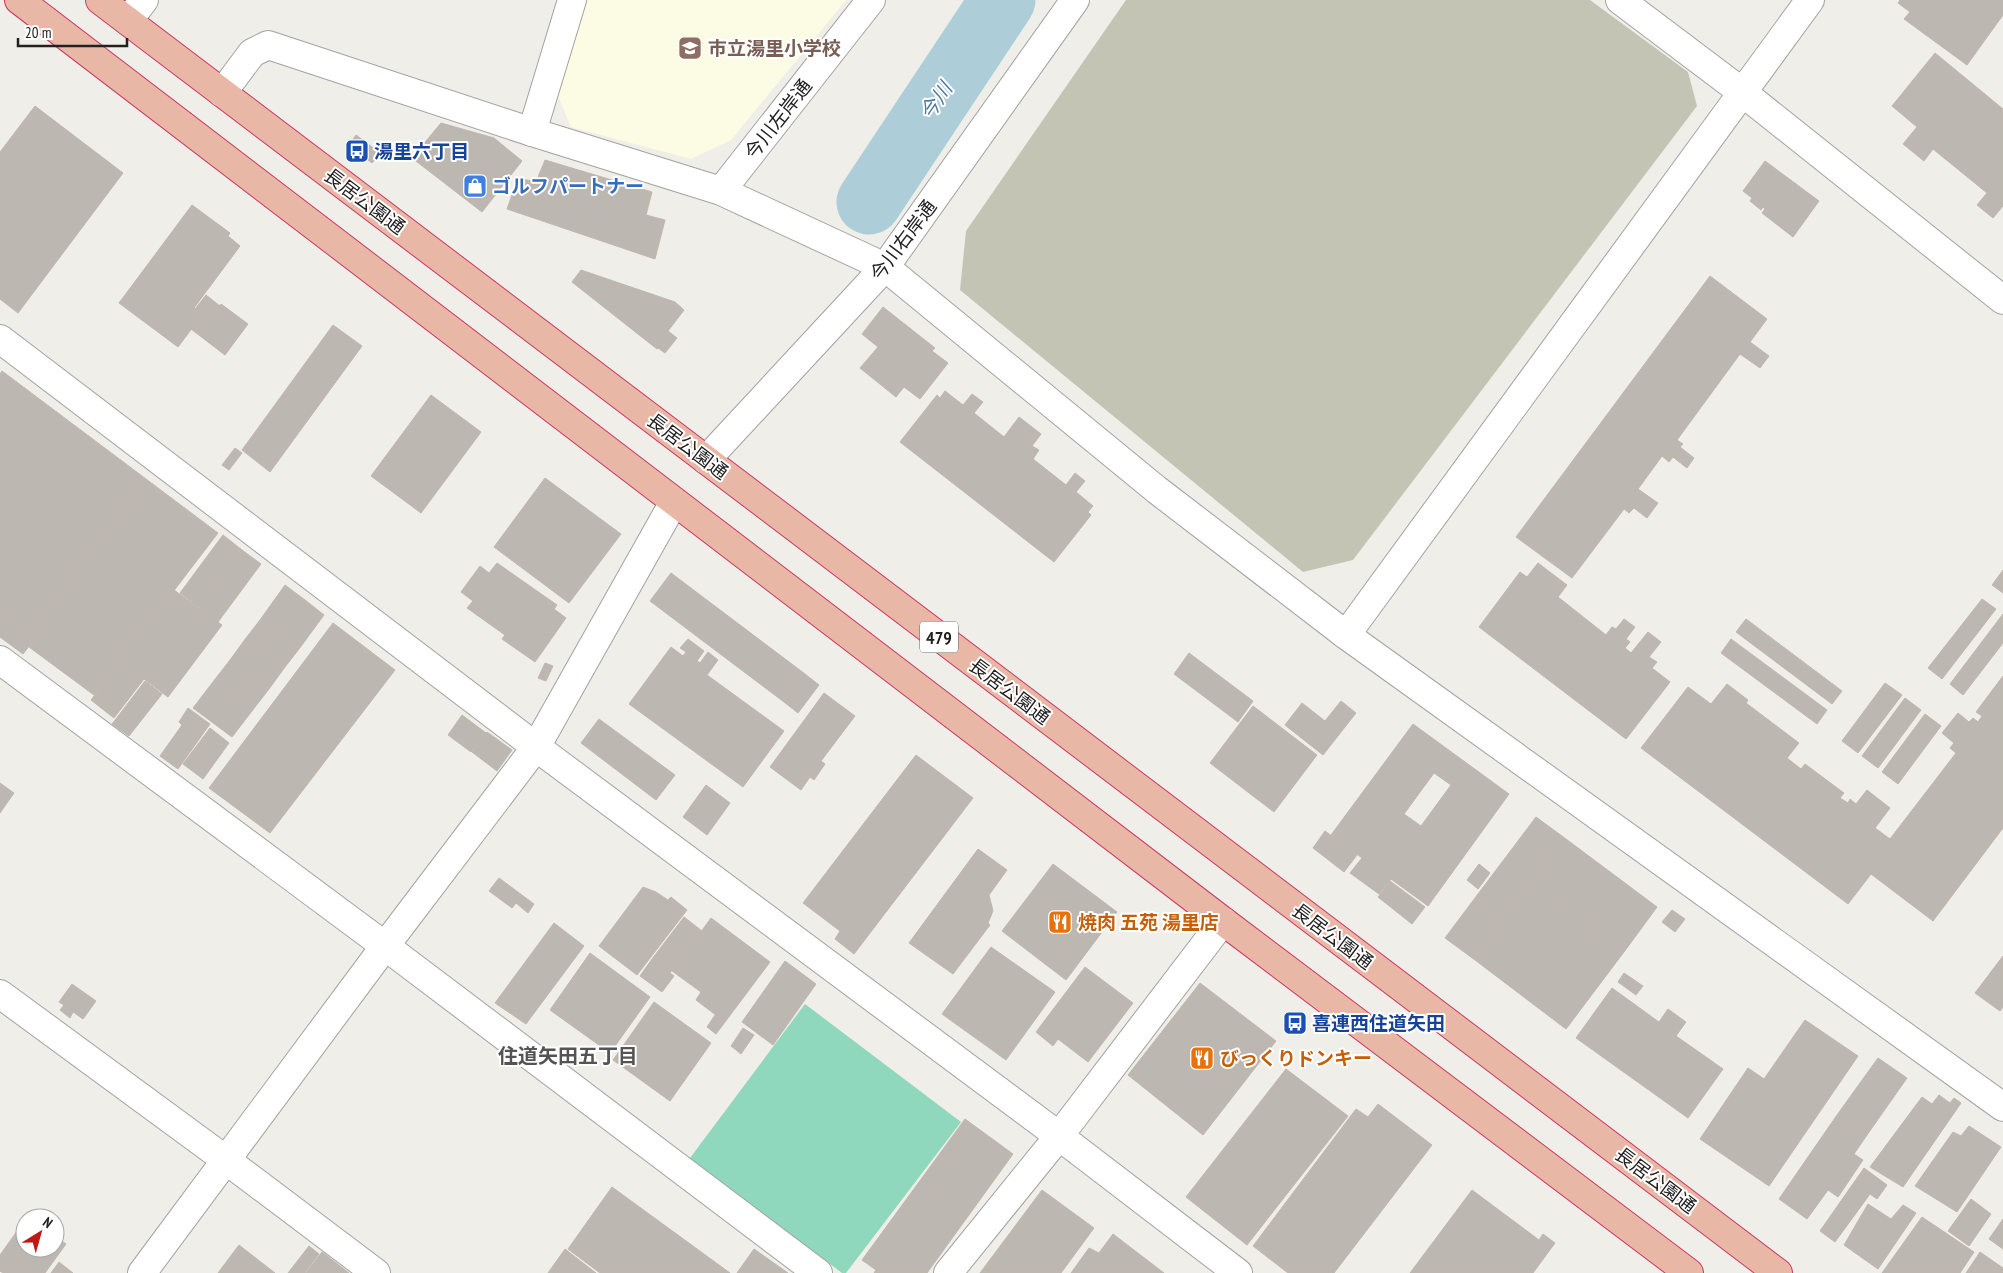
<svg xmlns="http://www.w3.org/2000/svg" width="2003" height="1273" font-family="'PT Sans Narrow','Noto Sans JP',sans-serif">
  <rect width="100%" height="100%" fill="#f0eee8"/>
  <path fill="#fcfce5" d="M587 0H846L731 140 691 159 571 127 558 96Z"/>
  <path fill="#c4c4b4" d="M1126 0H1590L1688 72 1697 106 1353 560 1303 572 960 290 966 231Z"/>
  <path fill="#8fd7bd" d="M805 1004 961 1122 846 1273H842L690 1158Z"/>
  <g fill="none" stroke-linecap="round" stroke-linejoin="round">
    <path stroke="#adced9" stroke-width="65" d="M869 202 1003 0"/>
  </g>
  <g fill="#bdb7b1" stroke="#c1b6ac" fill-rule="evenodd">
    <path d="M1900 0H2003V15L1967 65 1904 19 1910 12 1898 3Z"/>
    <path d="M1935 53 2003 109V206L1993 218 1977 205 1987 193 1933 149 1924 161 1903 144 1917 127 1892 106Z"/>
    <path d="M35 106 123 173 18 313 0 299V152Z"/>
    <path d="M441 123 494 138 522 161 482 212 412 158Z"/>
    <path d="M356 135 380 153 372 163 349 145Z"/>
    <path d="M545 160 652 192 646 215 665 220 655 259 507 209 518 178 536 182Z"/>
    <path d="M1765 161 1819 201 1793 237 1762 213 1765 209 1763 207 1761 210 1750 201 1752 198 1743 191Z"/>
    <path d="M192 205 230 233 228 236 240 246 194 308 202 315 178 347 119 303Z"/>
    <path d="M581 270 675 302 684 310 668 331 677 338 665 353 658 348 657 349 572 282Z"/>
    <path d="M1710 276 1767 319 1750 342 1769 356 1760 368 1740 354 1677 440 1683 444 1680 447 1694 458 1687 468 1673 457 1669 462 1662 456 1638 489 1658 503 1647 518 1634 508 1629 513 1624 509 1572 578 1516 537Z"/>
    <path d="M206 295 220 306 209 320 195 309Z"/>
    <path d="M221 304 248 324 225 355 191 329 202 315 209 320Z"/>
    <path d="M883 307 935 348 932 351 948 363 920 399 904 387 896 397 860 368 878 347 862 334Z"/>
    <path d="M333 325 362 346 270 472 242 450Z"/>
    <path d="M2 371 146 479 30 632 0 610V374Z"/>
    <path d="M945 391 963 405 972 394 983 402 974 413 1004 437 1019 417 1041 434 1032 446 1039 450 1033 459 1066 485 1075 473 1085 481 1076 492 1093 506 1088 512 1091 515 1054 562 900 442 937 395 940 398Z"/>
    <path d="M431 395 481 432 421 513 371 476Z"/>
    <path d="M235 448 242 453 229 470 222 465Z"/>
    <path d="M545 478 621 534 569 603 494 547Z"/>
    <path d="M146 479 218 533 94 695 29 647 36 637 30 632Z"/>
    <path d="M223 535 242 550 216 585 197 570Z"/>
    <path d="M242 550 261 564 235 599 216 585Z"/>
    <path d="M497 563 557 605 554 609 566 618 535 662 502 639 505 635 467 608 473 601 461 592 480 566 489 573Z"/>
    <path d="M1538 563 1567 585 1558 597 1606 635 1612 627 1616 629 1624 619 1635 627 1626 639 1630 642 1625 648 1631 653 1648 632 1661 642 1649 657 1657 662 1652 668 1670 682 1626 739 1479 627 1520 572 1527 577Z"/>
    <path d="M197 570 235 599 218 622 180 593Z"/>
    <path d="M2003 570V593L1992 585Z"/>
    <path d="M671 573 805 674 784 702 650 601Z"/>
    <path d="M285 585 305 600 279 634 260 620Z"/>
    <path d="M174 590 222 625 168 697 144 679 114 718 91 700Z"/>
    <path d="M1982 599 1996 609 1942 679 1928 668Z"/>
    <path d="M305 600 324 615 299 649 279 634Z"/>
    <path d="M0 610 36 637 23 654 0 637Z"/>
    <path d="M2003 614V643L1963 695 1950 684Z"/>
    <path d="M1746 619 1842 691 1832 704 1736 632Z"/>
    <path d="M260 620 299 649 285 667 246 638Z"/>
    <path d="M333 623 395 670 270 833 209 788Z"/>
    <path d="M246 638 285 667 269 689 230 660Z"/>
    <path d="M688 639 704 651 697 661 700 663 708 652 718 660 707 675 784 731 743 787 629 704 671 647 683 656 686 652 680 648Z"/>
    <path d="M1731 639 1827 710 1817 724 1721 653Z"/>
    <path d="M1189 653 1253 701 1238 722 1174 674Z"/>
    <path d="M230 660 269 689 255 707 216 678Z"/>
    <path d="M545 663 553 666 546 681 538 678Z"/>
    <path d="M805 674 819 685 798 713 784 702Z"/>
    <path d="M2003 676V828L1933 921 1871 874 1848 904 1641 748 1688 687 1711 704 1727 684 1748 700 1746 703 1799 743 1787 758 1801 769 1805 764 1844 793 1840 798 1848 803 1850 799 1856 804 1867 790 1890 808 1875 828 1890 839 1956 753 1950 748 1954 743 1942 733 1958 713 1969 722 1973 718 1978 722 1982 716 1976 712Z"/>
    <path d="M216 678 255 707 232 737 193 708Z"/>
    <path d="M145 681 162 694 129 736 112 724Z"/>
    <path d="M1885 683 1902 695 1858 753 1842 741Z"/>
    <path d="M824 693 855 716 821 761 825 764 814 780 810 777 801 790 770 767Z"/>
    <path d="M1905 698 1921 710 1878 768 1862 756Z"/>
    <path d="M1341 701 1356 713 1323 755 1285 725 1302 703 1325 721Z"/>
    <path d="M1253 706 1317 755 1274 812 1210 763Z"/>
    <path d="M188 708 210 724 178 769 160 756 182 725 179 722Z"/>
    <path d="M1925 714 1941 726 1898 784 1882 772Z"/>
    <path d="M462 715 486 733 471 752 448 735Z"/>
    <path d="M599 719 675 775 656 800 581 743Z"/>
    <path d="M1413 724 1509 794 1428 906 1391 879 1379 894 1350 873 1362 858 1331 835ZM1434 773 1451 785 1421 826 1404 814Z"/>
    <path d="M210 728 229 743 203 779 183 764Z"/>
    <path d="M487 732 512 750 497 771 472 752Z"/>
    <path d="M916 755 973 798 854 954 835 939 840 931 803 903Z"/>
    <path d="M0 783 14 793 0 813Z"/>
    <path d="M706 785 730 803 707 835 683 817Z"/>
    <path d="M1536 817 1566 839 1507 917 1478 894Z"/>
    <path d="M1325 831 1357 855 1344 872 1313 848Z"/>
    <path d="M1566 839 1657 907 1624 952 1533 883Z"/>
    <path d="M978 849 1007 870 989 895 993 911 988 923 990 925 953 974 909 943Z"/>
    <path d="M1053 864 1117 912 1066 980 1002 931Z"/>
    <path d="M1479 864 1490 873 1478 889 1467 880Z"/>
    <path d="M499 878 534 904 528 913 516 903 512 908 489 891Z"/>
    <path d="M1390 881 1425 907 1412 924 1378 897Z"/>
    <path d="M1533 883 1624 952 1566 1029 1475 960Z"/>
    <path d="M643 887 656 892 668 900 671 897 687 910 637 975 599 946Z"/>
    <path d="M1478 894 1507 917 1475 960 1445 938Z"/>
    <path d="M1672 910 1685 919 1675 932 1662 922Z"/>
    <path d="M684 917 702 931 670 973 652 959Z"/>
    <path d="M711 918 770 962 725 1022 696 1000 701 992 672 971Z"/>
    <path d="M554 923 584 946 526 1024 495 1003Z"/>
    <path d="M991 947 1055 992 1006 1060 942 1014Z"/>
    <path d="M590 953 650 997 610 1053 550 1010Z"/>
    <path d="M2003 956V1007L2000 1011 1975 993Z"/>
    <path d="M652 959 674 976 662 992 640 976Z"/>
    <path d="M785 961 816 984 773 1045 742 1022Z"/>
    <path d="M1085 967 1133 1003 1088 1062 1058 1039 1053 1046 1036 1032Z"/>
    <path d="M1624 973 1643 986 1636 995 1618 982Z"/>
    <path d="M1200 983 1276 1041 1203 1135 1128 1075Z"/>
    <path d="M72 984 96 1001 83 1019 73 1012 70 1018 60 1010 64 1005 59 1002Z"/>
    <path d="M1612 988 1659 1022 1668 1009 1686 1022 1676 1036 1723 1069 1688 1118 1576 1038Z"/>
    <path d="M654 1002 711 1043 670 1101 613 1060Z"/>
    <path d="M715 1015 725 1022 716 1034 707 1027Z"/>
    <path d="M1805 1020 1858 1056 1769 1186 1700 1139 1748 1068 1764 1079Z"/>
    <path d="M743 1028 754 1035 741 1054 731 1046Z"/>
    <path d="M1878 1058 1907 1078 1867 1135 1837 1115Z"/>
    <path d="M1286 1069 1348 1116 1247 1245 1186 1197Z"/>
    <path d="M1939 1095 1950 1103 1954 1098 1961 1103 1903 1187 1870 1167 1922 1097 1932 1104Z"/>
    <path d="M1378 1104 1432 1145 1334 1273H1288L1253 1246 1356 1109 1368 1117Z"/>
    <path d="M1837 1115 1867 1135 1854 1154 1863 1160 1838 1197 1828 1190 1807 1219 1779 1199Z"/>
    <path d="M965 1119 1013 1154 927 1273H874L876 1270 862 1260Z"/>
    <path d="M1969 1126 2001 1147 1957 1212 1915 1186 1953 1132 1961 1136Z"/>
    <path d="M1864 1168 1887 1185 1877 1199 1870 1194 1835 1242 1820 1231Z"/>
    <path d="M612 1187 730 1273H600L568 1249Z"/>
    <path d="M1042 1190 1094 1228 1061 1273H980Z"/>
    <path d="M1472 1190 1539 1240 1543 1234 1555 1243 1533 1273H1410Z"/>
    <path d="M1971 1199 1991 1214 1969 1246 1948 1231Z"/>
    <path d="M1868 1204 1891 1219 1903 1205 1916 1213 1878 1269 1844 1245Z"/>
    <path d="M1922 1217 1974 1252 1960 1273H1882Z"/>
    <path d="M2003 1219V1249L1989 1239Z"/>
    <path d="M25 1220V1248H55V1236L66 1244 45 1273H3L0 1271V1255Z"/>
    <path d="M1113 1234 1164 1273H1071L1089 1248 1099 1253Z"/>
    <path d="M239 1245 275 1273H218Z"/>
    <path d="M309 1246 319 1254 305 1273H288Z"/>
    <path d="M565 1249 596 1273H548Z"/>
    <path d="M754 1249 788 1273H737Z"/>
    <path d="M322 1252 349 1273H306Z"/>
    <path d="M1980 1252 2003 1268V1273H1966Z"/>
    <path d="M59 1262 73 1273H51Z"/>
  </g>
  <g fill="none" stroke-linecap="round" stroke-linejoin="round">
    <g stroke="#a2a2a2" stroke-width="30">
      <g id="minor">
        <path d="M1620 0 1742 92 2003 300"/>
        <path d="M128 21 144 0"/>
        <path d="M222 93 252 53 268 45 532 132 721 191 885 267 1157 490 1346 635 2003 1107"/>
        <path d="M532 132 572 0"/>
        <path d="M721 191 871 0"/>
        <path d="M0 339 536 747 1059 1136 1238 1273"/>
        <path d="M706 460 885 267 1075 0"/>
        <path d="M1346 635 1810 0"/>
        <path d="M0 660 385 946 818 1273"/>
        <path d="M0 994 226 1160 376 1273"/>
        <path d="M142 1273 385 946 536 747 674 502"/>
        <path d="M948 1273 1059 1136 1223 921"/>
      </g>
    </g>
    <g stroke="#cb3966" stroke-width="30">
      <g id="trunk">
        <path d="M19 0 1223 921 1689 1273"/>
        <path d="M100 0 1778 1273"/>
      </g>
    </g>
    <use href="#minor" stroke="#fff" stroke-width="28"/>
    <use href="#trunk" stroke="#e9b7a6" stroke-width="28"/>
  </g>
  <defs>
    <g id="school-square" transform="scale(1.25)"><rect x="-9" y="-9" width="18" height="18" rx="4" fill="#8d6e63" stroke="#fff"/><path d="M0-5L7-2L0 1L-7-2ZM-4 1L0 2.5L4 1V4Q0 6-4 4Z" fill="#fff"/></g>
    <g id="bus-square" transform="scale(1.25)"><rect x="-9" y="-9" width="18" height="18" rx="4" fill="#1a4fb4" stroke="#fff"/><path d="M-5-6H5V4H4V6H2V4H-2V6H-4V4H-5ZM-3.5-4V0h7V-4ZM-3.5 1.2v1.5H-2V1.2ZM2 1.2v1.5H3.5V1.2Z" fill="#fff"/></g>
    <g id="shop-square" transform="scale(1.25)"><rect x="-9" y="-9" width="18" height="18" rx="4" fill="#3f7fe0" stroke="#fff"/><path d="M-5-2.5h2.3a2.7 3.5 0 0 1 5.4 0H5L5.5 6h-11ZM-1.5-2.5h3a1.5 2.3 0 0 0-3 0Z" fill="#fff"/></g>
    <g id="restaurant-square" transform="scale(1.25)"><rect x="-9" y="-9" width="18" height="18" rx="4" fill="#e8710a" stroke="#fff"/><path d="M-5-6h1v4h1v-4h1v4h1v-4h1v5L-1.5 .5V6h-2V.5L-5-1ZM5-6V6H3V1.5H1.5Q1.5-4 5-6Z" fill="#fff"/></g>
  </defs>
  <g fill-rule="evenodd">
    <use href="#school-square" x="690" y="48"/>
    <use href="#bus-square" x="357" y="151"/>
    <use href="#shop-square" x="475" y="186"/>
    <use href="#restaurant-square" x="1060" y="922"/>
    <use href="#bus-square" x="1295" y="1023"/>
    <use href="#restaurant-square" x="1202" y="1058"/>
  </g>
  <g text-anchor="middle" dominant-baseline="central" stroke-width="4" stroke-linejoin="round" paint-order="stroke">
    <rect fill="#fff" stroke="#646464" stroke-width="1" x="920" y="621.5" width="38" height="31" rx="4"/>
    <g font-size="18" font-weight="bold" fill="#212121">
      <text x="939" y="637">479</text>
    </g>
    <g font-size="19" font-weight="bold" fill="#785e54" stroke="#fff" text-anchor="start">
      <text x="708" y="48">市立湯里小学校</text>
    </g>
    <g font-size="19" fill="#212121" stroke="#fff">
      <text transform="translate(778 119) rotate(-52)">今川左岸通</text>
      <text transform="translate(365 201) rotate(37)">長居公園通</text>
      <text transform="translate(903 240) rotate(-53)">今川右岸通</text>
      <text transform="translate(688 446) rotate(37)">長居公園通</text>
      <text transform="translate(1010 691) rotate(37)">長居公園通</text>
      <text transform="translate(1333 936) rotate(37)">長居公園通</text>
      <text transform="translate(1656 1180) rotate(37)">長居公園通</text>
    </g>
    <g font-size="19" font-weight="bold" fill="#164399" stroke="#fff" text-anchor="start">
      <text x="374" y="151">湯里六丁目</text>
      <text x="1312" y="1023">喜連西住道矢田</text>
    </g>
    <g font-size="19" font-weight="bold" fill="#366cbe" stroke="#fff" text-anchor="start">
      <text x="492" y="186">ゴルフパートナー</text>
    </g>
    <g font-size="19" font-weight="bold" fill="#c56008" stroke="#fff" text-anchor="start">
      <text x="1078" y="922">焼肉 五苑 湯里店</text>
      <text x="1220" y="1058">びっくりドンキー</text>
    </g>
    <g font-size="20" font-style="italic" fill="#5277a0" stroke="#fff">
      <text transform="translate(936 101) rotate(-56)">今川</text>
    </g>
    <g font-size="20" font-weight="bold" fill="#545454" stroke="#fff">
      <text x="568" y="1056">住道矢田五丁目</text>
    </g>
  </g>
  <g transform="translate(40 1233) rotate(37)"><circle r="24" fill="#ffffff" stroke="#a6a6a6"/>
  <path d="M0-4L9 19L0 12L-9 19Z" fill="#be1914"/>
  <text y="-8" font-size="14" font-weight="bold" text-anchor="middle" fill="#212121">N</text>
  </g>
  <path d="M18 38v8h109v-8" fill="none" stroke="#212121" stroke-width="2.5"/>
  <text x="25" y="38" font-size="15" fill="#212121" stroke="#ffffff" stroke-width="4" paint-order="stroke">20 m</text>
</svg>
